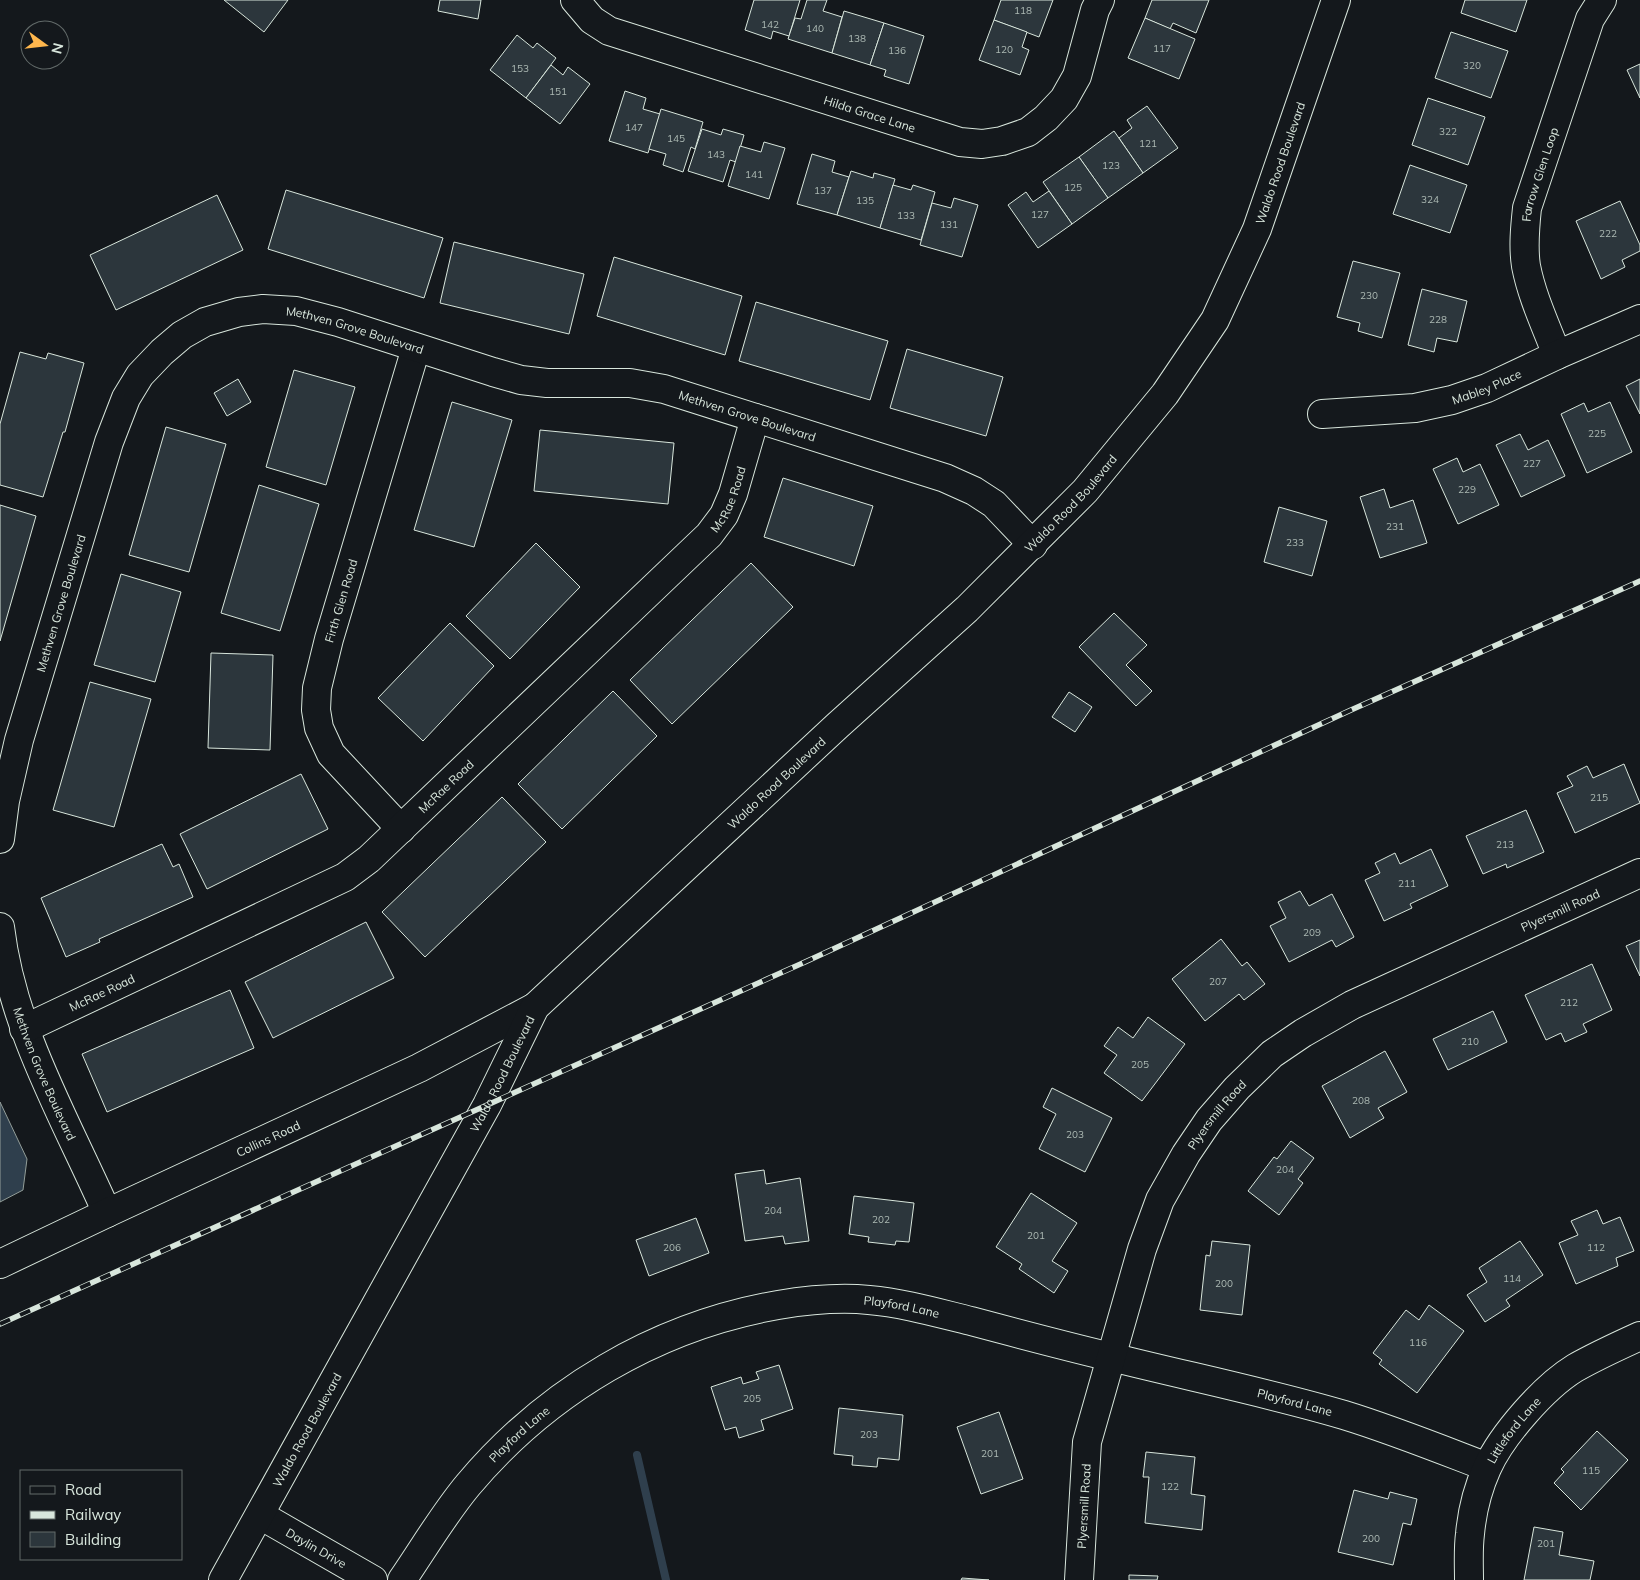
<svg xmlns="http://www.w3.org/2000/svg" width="1640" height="1580" font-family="Mulish,sans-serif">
  <rect width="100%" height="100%" fill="#14181c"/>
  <path fill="#2f3f4d" stroke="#939e99" d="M0 1102 27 1159 23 1190 0 1202Z"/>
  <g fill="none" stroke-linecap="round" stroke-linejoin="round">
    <path stroke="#2f3f4d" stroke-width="8" d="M637 1455 666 1580"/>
  </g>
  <g fill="#2c363c" stroke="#d8e6dc">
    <path d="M224 0H288L264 32Z"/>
    <path d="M440 0H481L478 19 438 11Z"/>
    <path d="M754 0H800L789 36 773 31 771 39 745 30Z"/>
    <path d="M807 0H827L823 11 842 17 832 53 788 39 795 18 801 19Z"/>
    <path d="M1001 0H1053L1039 37 994 20Z"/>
    <path d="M1152 0H1209L1196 33 1173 23 1170 29 1145 18Z"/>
    <path d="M1465 0H1527L1516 32 1461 13Z"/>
    <path d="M844 11 884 23 870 65 832 53Z"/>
    <path d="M1145 18 1195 39 1179 79 1128 58Z"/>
    <path d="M994 20 1027 32 1022 47 1029 50 1020 75 979 60Z"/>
    <path d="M884 23 924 36 909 84 884 76 886 70 870 65Z"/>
    <path d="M1451 32 1508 51 1491 98 1435 78Z"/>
    <path d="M517 35 533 48 537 43 556 58 526 98 490 70Z"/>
    <path d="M1640 64V98L1627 70Z"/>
    <path d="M551 65 563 75 568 67 590 84 560 124 526 98Z"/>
    <path d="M625 91 646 98 643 109 660 114 648 153 609 141Z"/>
    <path d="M1428 98 1485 117 1468 165 1412 145Z"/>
    <path d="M1147 106 1178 148 1143 173 1119 138 1132 128 1127 120Z"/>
    <path d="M661 109 703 122 695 149 691 147 683 172 663 165 666 154 649 149Z"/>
    <path d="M702 129 721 135 723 129 744 135 736 162 730 160 723 182 688 171Z"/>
    <path d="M1114 131 1143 173 1108 198 1079 157Z"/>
    <path d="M764 142 785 148 769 199 728 186 740 146 761 152Z"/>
    <path d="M812 154 835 161 832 172 849 177 837 215 797 204Z"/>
    <path d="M1079 157 1108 198 1072 224 1043 182Z"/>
    <path d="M1410 165 1467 185 1450 233 1393 214Z"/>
    <path d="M851 171 873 178 874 173 895 179 880 228 837 215Z"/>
    <path d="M893 185 911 190 913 185 935 192 921 240 880 228Z"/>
    <path d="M286 190 443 238 424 298 268 249Z"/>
    <path d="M1049 191 1072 224 1038 248 1008 205 1026 192 1033 202Z"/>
    <path d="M217 195 243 250 116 310 90 255Z"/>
    <path d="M954 198 978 205 962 257 920 245 932 203 951 208Z"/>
    <path d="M1620 201 1640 245V251L1622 260 1625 267 1601 279 1576 221Z"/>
    <path d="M454 242 584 274 569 334 440 303Z"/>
    <path d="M614 257 742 296 725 355 597 316Z"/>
    <path d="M1353 261 1400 273 1382 338 1358 331 1360 323 1337 317Z"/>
    <path d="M1422 289 1467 301 1457 342 1437 338 1434 352 1408 345Z"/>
    <path d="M756 302 888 341 870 400 739 361Z"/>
    <path d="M907 349 1003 377 986 436 890 408Z"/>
    <path d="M20 352 46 359 48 353 84 363 65 432H63L43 497 0 485V424Z"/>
    <path d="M294 370 355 387 326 485 266 467Z"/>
    <path d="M238 379 251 402 227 416 214 393Z"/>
    <path d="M1640 379V414L1626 386Z"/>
    <path d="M452 402 512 420 474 547 414 530Z"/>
    <path d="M1610 402 1632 452 1587 473 1561 414 1584 403 1588 412Z"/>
    <path d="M166 427 226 444 189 572 129 555Z"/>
    <path d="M540 430 674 443 668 504 534 491Z"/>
    <path d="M1520 434 1528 450 1548 440 1565 476 1521 497 1496 445Z"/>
    <path d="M1457 458 1463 472 1480 464 1499 505 1458 524 1433 469Z"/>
    <path d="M783 478 873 506 854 566 764 537Z"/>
    <path d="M259 485 319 504 280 631 221 613Z"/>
    <path d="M1384 489 1390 508 1413 500 1427 543 1380 558 1360 497Z"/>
    <path d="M0 505 36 516 0 641Z"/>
    <path d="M1279 507 1327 521 1312 576 1264 562Z"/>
    <path d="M536 543 580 587 510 659 466 616Z"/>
    <path d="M751 563 793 607 672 724 630 680Z"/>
    <path d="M121 574 181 592 155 682 94 665Z"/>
    <path d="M1114 613 1147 645 1126 665 1152 691 1136 706 1079 647Z"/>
    <path d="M450 623 494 666 423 741 378 698Z"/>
    <path d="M211 653 273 655 270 750 208 748Z"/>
    <path d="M90 682 151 699 114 827 53 810Z"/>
    <path d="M613 691 657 736 562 829 518 784Z"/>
    <path d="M1069 692 1092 707 1075 732 1052 717Z"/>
    <path d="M1624 764 1640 803 1575 833 1557 793 1573 786 1567 776 1587 766 1593 778Z"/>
    <path d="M301 774 328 829 207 889 180 834Z"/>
    <path d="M502 797 546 842 425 957 382 912Z"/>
    <path d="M1526 810 1544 852 1507 868 1506 864 1483 874 1466 836Z"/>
    <path d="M162 844 173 867 179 864 193 897 99 939 100 942 66 957 41 898Z"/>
    <path d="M1431 849 1448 886 1410 904 1412 908 1384 921 1365 880 1380 873 1375 863 1395 853 1400 864Z"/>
    <path d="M1300 891 1309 906 1332 894 1354 937 1336 947 1332 940 1289 962 1270 926 1286 918 1278 902Z"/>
    <path d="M366 922 394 978 273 1038 245 982Z"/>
    <path d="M1221 939 1242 966 1247 962 1265 984 1244 1000 1239 994 1205 1021 1172 979Z"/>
    <path d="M1640 940V976L1626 946Z"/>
    <path d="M1592 964 1612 1010 1583 1024 1587 1032 1565 1042 1561 1033 1546 1040 1525 995Z"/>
    <path d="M230 990 254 1048 107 1112 82 1054Z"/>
    <path d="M1493 1011 1507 1042 1448 1070 1433 1039Z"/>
    <path d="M1148 1017 1185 1044 1142 1101 1104 1073 1117 1055 1104 1046 1118 1027 1133 1038Z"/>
    <path d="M1385 1051 1407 1092 1378 1108 1384 1118 1350 1138 1322 1086Z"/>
    <path d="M1052 1088 1112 1118 1085 1172 1039 1149 1056 1114 1043 1107Z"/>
    <path d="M1291 1141 1314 1158 1298 1179 1303 1183 1279 1215 1248 1191 1274 1157 1277 1159Z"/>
    <path d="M764 1170 766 1184 800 1178 809 1241 785 1244 783 1236 745 1241 735 1174Z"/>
    <path d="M1031 1193 1077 1223 1052 1261 1068 1271 1054 1293 1019 1269 1022 1264 996 1247Z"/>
    <path d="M854 1196 914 1203 909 1242 896 1241 895 1245 868 1242 869 1237 849 1234Z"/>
    <path d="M1597 1210 1603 1224 1620 1217 1634 1251 1616 1258 1618 1266 1576 1284 1559 1243 1578 1235 1571 1221Z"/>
    <path d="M696 1218 709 1253 649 1276 636 1240Z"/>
    <path d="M1212 1241 1250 1245 1242 1315 1200 1310 1206 1255 1210 1256Z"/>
    <path d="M1520 1241 1543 1275 1506 1300 1510 1306 1485 1322 1467 1295 1487 1282 1479 1268Z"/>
    <path d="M1429 1305 1464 1331 1417 1393 1379 1364 1382 1360 1373 1353 1406 1310 1419 1320Z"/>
    <path d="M779 1365 793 1409 761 1420 764 1430 739 1438 736 1427 725 1430 711 1387 741 1377 743 1384 759 1379 756 1372Z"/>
    <path d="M839 1408 903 1415 899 1460 878 1458 877 1467 852 1465 853 1456 834 1454Z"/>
    <path d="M999 1412 1023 1479 981 1494 957 1427Z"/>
    <path d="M1597 1431 1628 1460 1581 1510 1554 1483 1564 1472 1561 1469Z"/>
    <path d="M1146 1452 1195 1457 1191 1494 1205 1496 1202 1530 1145 1523 1149 1477H1143Z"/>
    <path d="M1354 1490 1388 1499 1390 1492 1417 1499 1411 1525 1403 1523 1393 1565 1338 1552Z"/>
    <path d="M1534 1527 1563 1532 1559 1555 1594 1561 1590 1580H1524Z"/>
    <path d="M1129 1575 1158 1576 1157 1580H1129Z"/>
    <path d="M962 1578 989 1580H961Z"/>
  </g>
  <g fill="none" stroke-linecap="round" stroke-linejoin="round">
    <g stroke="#d8e6dc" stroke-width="30">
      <g id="minor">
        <path id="s1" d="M575 0 592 20 609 31 960 142 982 144 1002 141 1028 132 1046 118 1064 99 1077 76 1095 10 1100 0"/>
        <path id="s2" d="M1557 355C1546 326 1532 297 1526 266 1523 247 1525 227 1527 208L1590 19 1602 0"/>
        <path id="s3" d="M1322 414 1415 408 1452 400 1487 388 1557 355 1640 319"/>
        <path id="s4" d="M401 829 331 754 319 728 316 710 317 688 329 639 416 348"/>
        <path id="s5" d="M0 839 5 801 19 740 109 442 126 398 140 375 162 352 182 335 205 322 239 312 263 309 296 311 338 322 493 372 521 380 547 383H630L664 389 945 478 974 491 994 504 1033 545"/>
        <path id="s6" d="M0 927C12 1029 66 1120 107 1213"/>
        <path id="s7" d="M24 1029 345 877 369 859 709 535 724 515 733 494 755 418"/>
        <path id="s8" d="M0 1264 107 1213 419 1068 535 1007"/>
        <path id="s9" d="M260 1515 373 1580"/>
        <path id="s10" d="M223 1580 487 1105 535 1007 837 726 967 609 1085 491 1165 394 1215 320 1257 229 1336 0"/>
        <path id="s11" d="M402 1580C424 1548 443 1515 468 1485 547 1391 657 1326 778 1305 808 1300 839 1297 869 1300 904 1303 938 1313 971 1321 1016 1333 1061 1345 1107 1356 1186 1376 1266 1392 1344 1415 1393 1430 1440 1449 1487 1467"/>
        <path id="s12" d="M1079 1580 1087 1442 1142 1249 1160 1200 1186 1154 1209 1120 1237 1088 1272 1054 1303 1033 1352 1005 1640 873"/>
        <path id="s13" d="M1469 1580C1469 1565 1468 1549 1470 1534 1472 1512 1478 1488 1487 1468 1502 1435 1544 1387 1575 1368 1596 1356 1618 1346 1640 1336"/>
      </g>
    </g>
    <use href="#minor" stroke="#14181c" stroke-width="28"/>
    <g stroke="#d8e6dc" stroke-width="5.5">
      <path id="rail" d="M0 1324 805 962 1351 710 1640 581"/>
    </g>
    <use href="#rail" stroke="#14181c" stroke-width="4" stroke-dasharray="11" stroke-linecap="butt"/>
  </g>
  <g text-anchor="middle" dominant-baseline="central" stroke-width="4" stroke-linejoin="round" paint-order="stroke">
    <g font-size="10" fill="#adbab4">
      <text x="1023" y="10">118</text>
      <text x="770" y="24">142</text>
      <text x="815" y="28">140</text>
      <text x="857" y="38">138</text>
      <text x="1162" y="48">117</text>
      <text x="1004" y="49">120</text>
      <text x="897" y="50">136</text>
      <text x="1472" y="65">320</text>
      <text x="520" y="68">153</text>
      <text x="558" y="91">151</text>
      <text x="634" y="127">147</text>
      <text x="1448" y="131">322</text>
      <text x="676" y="138">145</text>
      <text x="1148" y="143">121</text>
      <text x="716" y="154">143</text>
      <text x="1111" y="165">123</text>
      <text x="754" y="174">141</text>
      <text x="1073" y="187">125</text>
      <text x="823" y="190">137</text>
      <text x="1430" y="199">324</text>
      <text x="865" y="200">135</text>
      <text x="1040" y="214">127</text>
      <text x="906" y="215">133</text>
      <text x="949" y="224">131</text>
      <text x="1608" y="233">222</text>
      <text x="1369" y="295">230</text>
      <text x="1438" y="319">228</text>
      <text x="1597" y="433">225</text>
      <text x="1532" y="463">227</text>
      <text x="1467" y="489">229</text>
      <text x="1395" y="526">231</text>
      <text x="1295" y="542">233</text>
      <text x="1599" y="797">215</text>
      <text x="1505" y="844">213</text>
      <text x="1407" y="883">211</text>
      <text x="1312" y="932">209</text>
      <text x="1218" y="981">207</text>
      <text x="1569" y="1002">212</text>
      <text x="1470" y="1041">210</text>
      <text x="1140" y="1064">205</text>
      <text x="1361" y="1100">208</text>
      <text x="1075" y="1134">203</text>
      <text x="1285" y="1169">204</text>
      <text x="773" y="1210">204</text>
      <text x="881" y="1219">202</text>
      <text x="1036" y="1235">201</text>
      <text x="672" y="1247">206</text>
      <text x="1596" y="1247">112</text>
      <text x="1512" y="1278">114</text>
      <text x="1224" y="1283">200</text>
      <text x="1418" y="1342">116</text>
      <text x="752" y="1398">205</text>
      <text x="869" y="1434">203</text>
      <text x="990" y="1453">201</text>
      <text x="1591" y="1470">115</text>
      <text x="1170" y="1486">122</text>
      <text x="1371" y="1538">200</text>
      <text x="1546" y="1543">201</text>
    </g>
    <g font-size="12" fill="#d8e6dc" stroke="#14181c">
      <text stroke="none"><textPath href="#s1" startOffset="320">Hilda Grace Lane</textPath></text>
      <text stroke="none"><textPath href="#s10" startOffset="1792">Waldo Rood Boulevard</textPath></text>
      <text stroke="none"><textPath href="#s2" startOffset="188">Farrow Glen Loop</textPath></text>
      <text stroke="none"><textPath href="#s5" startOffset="725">Methven Grove Boulevard</textPath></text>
      <text stroke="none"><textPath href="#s3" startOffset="168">Mabley Place</textPath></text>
      <text stroke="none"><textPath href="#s5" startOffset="1130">Methven Grove Boulevard</textPath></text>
      <text stroke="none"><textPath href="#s7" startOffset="896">McRae Road</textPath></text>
      <text stroke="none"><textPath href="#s10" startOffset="1388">Waldo Rood Boulevard</textPath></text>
      <text stroke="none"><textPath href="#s4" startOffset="262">Firth Glen Road</textPath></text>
      <text stroke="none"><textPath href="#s5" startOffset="244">Methven Grove Boulevard</textPath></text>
      <text stroke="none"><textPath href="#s10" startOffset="982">Waldo Rood Boulevard</textPath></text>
      <text stroke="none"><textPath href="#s7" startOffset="491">McRae Road</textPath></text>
      <text stroke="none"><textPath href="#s12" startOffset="899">Plyersmill Road</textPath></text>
      <text stroke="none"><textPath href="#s7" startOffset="86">McRae Road</textPath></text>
      <text stroke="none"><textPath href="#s6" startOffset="154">Methven Grove Boulevard</textPath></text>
      <text stroke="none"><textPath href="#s10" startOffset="578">Waldo Rood Boulevard</textPath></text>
      <text stroke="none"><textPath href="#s12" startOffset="494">Plyersmill Road</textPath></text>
      <text stroke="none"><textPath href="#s8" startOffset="296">Collins Road</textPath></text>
      <text stroke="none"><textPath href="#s11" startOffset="606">Playford Lane</textPath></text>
      <text stroke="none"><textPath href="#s11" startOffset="1011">Playford Lane</textPath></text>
      <text stroke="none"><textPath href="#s10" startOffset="172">Waldo Rood Boulevard</textPath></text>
      <text stroke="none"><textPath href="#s13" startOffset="161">Littleford Lane</textPath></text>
      <text stroke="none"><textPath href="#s11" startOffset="188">Playford Lane</textPath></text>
      <text stroke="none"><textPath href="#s12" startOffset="74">Plyersmill Road</textPath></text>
      <text stroke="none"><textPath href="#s9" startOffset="65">Daylin Drive</textPath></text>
    </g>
  </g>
  <rect x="20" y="1470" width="162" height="90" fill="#14181c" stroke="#626a69"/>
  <rect x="30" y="1486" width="25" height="8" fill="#14181c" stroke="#626a69"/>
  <text x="65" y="1495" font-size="15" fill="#d8e6dc">Road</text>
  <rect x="30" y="1511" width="25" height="8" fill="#d8e6dc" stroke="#626a69"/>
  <text x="65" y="1520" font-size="15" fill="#d8e6dc">Railway</text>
  <rect x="30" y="1532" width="25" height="15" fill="#2c363c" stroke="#626a69"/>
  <text x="65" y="1545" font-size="15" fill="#d8e6dc">Building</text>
  <g transform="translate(45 45) rotate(105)"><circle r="24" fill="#14181c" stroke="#626a69"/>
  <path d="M0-4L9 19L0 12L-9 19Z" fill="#ffb74d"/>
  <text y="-8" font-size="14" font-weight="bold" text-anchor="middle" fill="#d8e6dc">N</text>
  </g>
</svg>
